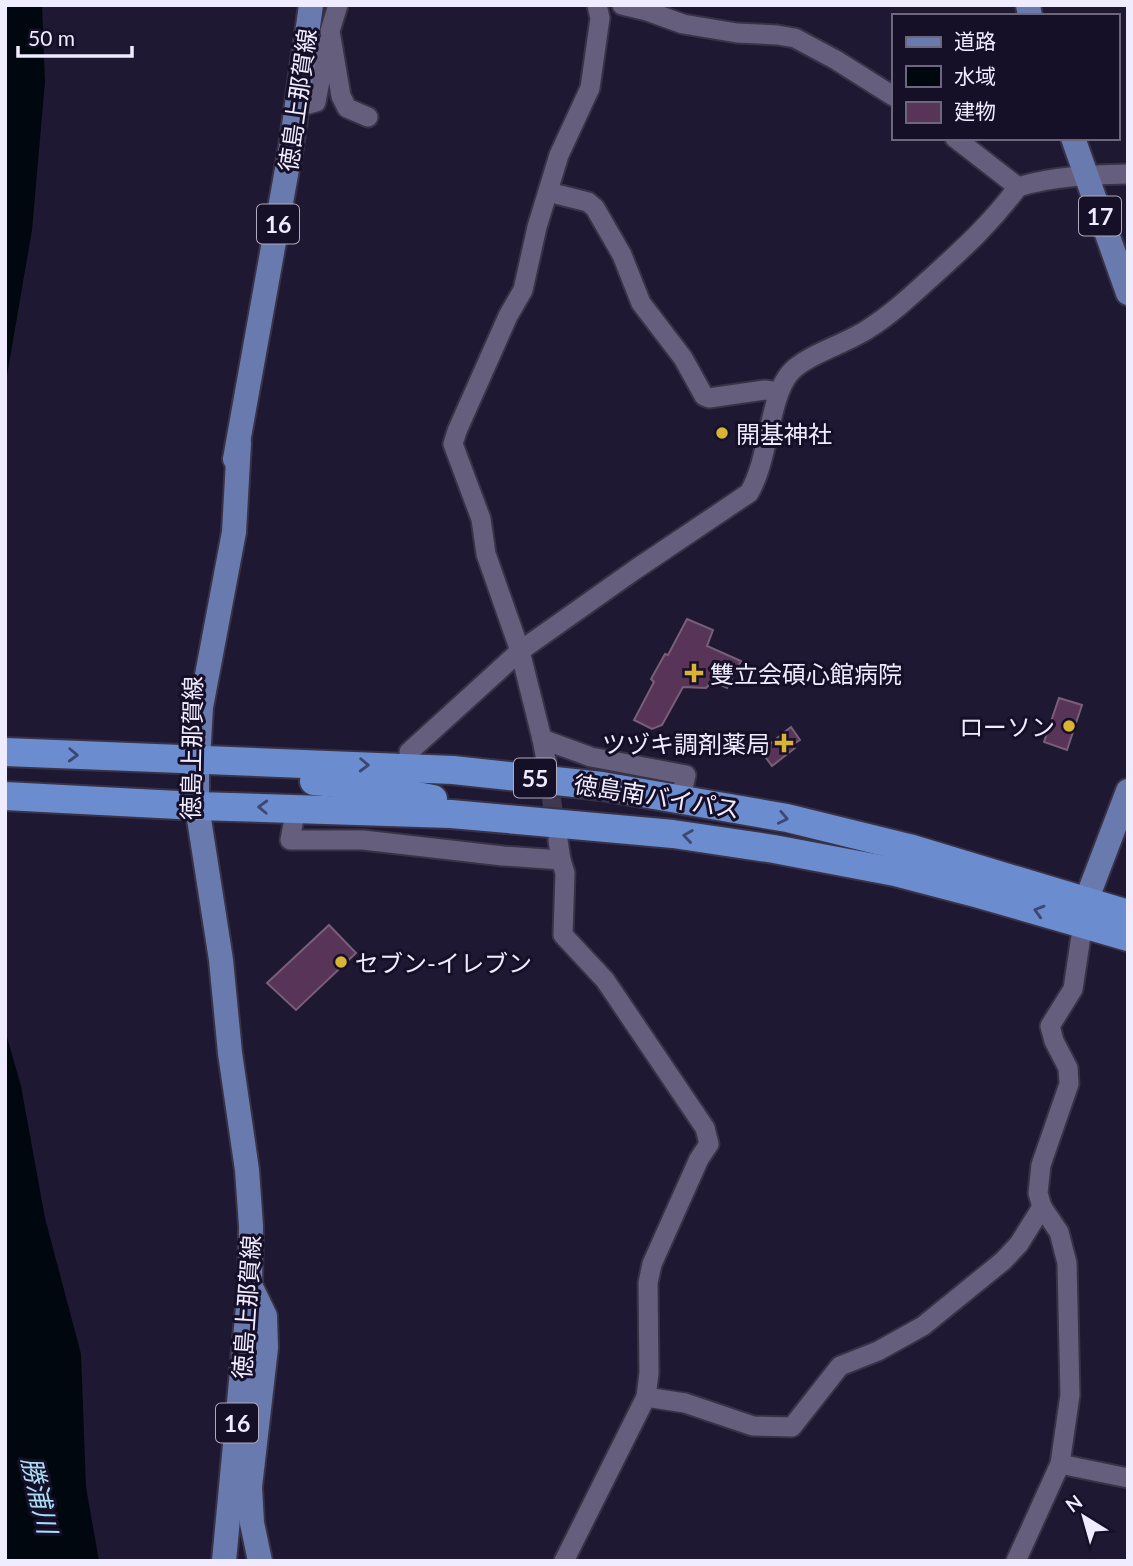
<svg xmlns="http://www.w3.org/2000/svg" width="1133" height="1566" font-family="Lato,'Noto Sans JP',sans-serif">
  <rect width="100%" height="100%" fill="#1f1832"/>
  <g fill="#00070f">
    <path d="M5 5H42L45 82 32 230 5 387Z"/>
    <path d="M5 1030 21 1086 45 1218 81 1354 86 1487 99 1561H5Z"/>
  </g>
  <g fill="#573458" stroke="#785f77" stroke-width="2">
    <path d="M687 619 713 630 707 646 741 661 727 688 713 681 706 688 683 687 662 725 652 729 634 720 654 682 651 679 665 654 668 655Z"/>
    <path d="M1059 698 1082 705 1067 750 1044 742Z"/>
    <path d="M791 727 800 740 792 745 795 748 772 766 761 751Z"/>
    <path d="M329 925 356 953 296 1010 267 983Z"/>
  </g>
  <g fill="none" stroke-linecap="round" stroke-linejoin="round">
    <path stroke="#3e3851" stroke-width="19" stroke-dasharray="19 10" stroke-linecap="butt" d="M547 769 557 836"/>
    <g stroke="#383247" stroke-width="23">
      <g id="minor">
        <path d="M338 5 330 31 341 96 347 108 368 117"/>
        <path d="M622 5 647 11 683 24 737 33 777 35 795 38 836 60 893 96"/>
        <path d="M297 107 316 102 327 44"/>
        <path d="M955 138 1018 187C1053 176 1091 175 1128 174"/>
        <path d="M548 192 588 202 595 208 622 255 641 303 683 358 704 396 709 398 765 390 779 392"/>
        <path d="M542 739 520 651 486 554 481 519 453 444 457 431 508 316 523 290 537 227 559 155 590 88 600 18 597 5"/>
        <path d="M409 752 520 651 636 569 749 493C769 460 769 397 790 373 805 355 846 344 868 329 892 314 913 294 934 275 966 246 992 222 1018 187"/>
        <path d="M546 760 542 739 591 757 686 775 681 798"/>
        <path d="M296 808 290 840H363L503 856 561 860 558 840"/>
        <path d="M561 860 565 873 563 935 605 980 705 1128 709 1144 699 1159 652 1264 648 1283 649 1373 646 1397 564 1561"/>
        <path d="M646 1397 685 1403 753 1426 792 1427 840 1366 878 1351 923 1326 1003 1261 1019 1244 1042 1207"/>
        <path d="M1060 1464 1128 1478"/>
        <path d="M1016 1561 1060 1464 1070 1395 1067 1263 1059 1232 1042 1207 1038 1193 1041 1165 1069 1084 1068 1068 1054 1041 1050 1026 1073 989 1083 923"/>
      </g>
    </g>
    <g stroke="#383247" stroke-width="28">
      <g id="major">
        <path d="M1028 5 1030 16"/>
        <path d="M1073 138 1128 293"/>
        <path d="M235 459 291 147 311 5"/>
        <path d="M1084 919 1086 901 1128 791"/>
        <path d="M251 1287 265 1316 266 1348 250 1487 252 1523 260 1561"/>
        <path d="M224 1561 250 1286 251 1226 247 1170 230 1053 221 960 197 806V777L201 707 234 532 239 443"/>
      </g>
    </g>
    <g stroke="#383247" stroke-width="32">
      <g id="highway">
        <path d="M5 752 453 770 602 786 787 818 909 848 1128 914"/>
        <path d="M314 781 357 785 433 799"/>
        <path d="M5 796 197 806 451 814 673 834 774 849 895 872 979 894 1128 937"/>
      </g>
    </g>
    <use href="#minor" stroke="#655e7d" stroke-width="19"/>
    <use href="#major" stroke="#697aae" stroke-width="24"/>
    <use href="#highway" stroke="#6b8cce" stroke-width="28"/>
  </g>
  <defs><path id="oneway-chevron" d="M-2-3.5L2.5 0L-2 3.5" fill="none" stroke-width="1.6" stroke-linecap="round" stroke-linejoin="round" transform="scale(1.75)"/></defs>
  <g stroke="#3c4773">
    <use href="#oneway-chevron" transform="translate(73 755) rotate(2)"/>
    <use href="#oneway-chevron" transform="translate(364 765) rotate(2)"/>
    <use href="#oneway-chevron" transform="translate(263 807) rotate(-178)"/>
    <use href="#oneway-chevron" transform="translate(783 818) rotate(12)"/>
    <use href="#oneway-chevron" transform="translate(688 836) rotate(-172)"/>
    <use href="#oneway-chevron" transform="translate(1039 911) rotate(-164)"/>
  </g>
  <g fill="#d8b434" stroke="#160f28" stroke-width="2.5">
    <circle cx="722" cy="433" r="7"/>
    <path d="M690.5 662.5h7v7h7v7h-7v7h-7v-7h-7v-7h7z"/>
    <circle cx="1069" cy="726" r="7"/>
    <path d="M780.5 732.5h7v7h7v7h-7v7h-7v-7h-7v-7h7z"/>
    <circle cx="341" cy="962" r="7"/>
  </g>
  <g text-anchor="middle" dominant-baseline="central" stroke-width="6" stroke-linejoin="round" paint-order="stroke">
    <g fill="#160f28" stroke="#afaabe" stroke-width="2">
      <rect x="1079" y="196.5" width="42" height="39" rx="5"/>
      <rect x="257" y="204.5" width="42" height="39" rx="5"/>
      <rect x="514" y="758.5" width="42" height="39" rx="5"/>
      <rect x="216" y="1403.5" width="42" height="39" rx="5"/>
    </g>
    <g font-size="23" font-weight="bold" fill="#f0ecff">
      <text x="1100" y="216">17</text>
      <text x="278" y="224">16</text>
      <text x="535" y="778">55</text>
      <text x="237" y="1423">16</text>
    </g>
    <g font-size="24" fill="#f0ecff" stroke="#160f28">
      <text transform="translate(297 100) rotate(-82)">徳島上那賀線</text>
      <text transform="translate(191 748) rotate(-89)">徳島上那賀線</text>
      <text transform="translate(657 796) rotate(9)">徳島南バイパス</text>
      <text transform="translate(246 1307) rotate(-86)">徳島上那賀線</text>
    </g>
    <g font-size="24" fill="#f0ecff" stroke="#160f28" text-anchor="start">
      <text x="736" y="433">開基神社</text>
      <text x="710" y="673">雙立会碩心館病院</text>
      <text x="1055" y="726" text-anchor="end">ローソン</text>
      <text x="770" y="743" text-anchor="end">ツヅキ調剤薬局</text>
      <text x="355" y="962">セブン-イレブン</text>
    </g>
    <g font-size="26" font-style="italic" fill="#abddf7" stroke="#160f28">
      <text transform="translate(40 1495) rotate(77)">勝浦川</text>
    </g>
  </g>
  <rect width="1133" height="1566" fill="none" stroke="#f0ecff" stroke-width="14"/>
  <rect x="892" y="14" width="228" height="126" fill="#160f28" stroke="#6d677e" stroke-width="2"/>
  <rect x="906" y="37" width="35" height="10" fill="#697aae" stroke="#6d677e" stroke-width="2"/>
  <text x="954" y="49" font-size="21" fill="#f0ecff">道路</text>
  <rect x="906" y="66" width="35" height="21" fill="#00070f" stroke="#6d677e" stroke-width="2"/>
  <text x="954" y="84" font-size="21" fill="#f0ecff">水域</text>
  <rect x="906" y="102" width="35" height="21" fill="#573458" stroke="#6d677e" stroke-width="2"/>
  <text x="954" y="119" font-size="21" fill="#f0ecff">建物</text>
  <g transform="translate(1084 1517) rotate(323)" stroke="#160f28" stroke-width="5" paint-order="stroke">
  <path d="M0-5L12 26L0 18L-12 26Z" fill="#f0ecff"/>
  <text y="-10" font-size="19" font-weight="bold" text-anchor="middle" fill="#f0ecff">N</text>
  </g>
  <path d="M18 46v10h114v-10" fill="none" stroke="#f0ecff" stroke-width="3.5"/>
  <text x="28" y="46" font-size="21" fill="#f0ecff" stroke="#160f28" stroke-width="5" paint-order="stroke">50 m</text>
</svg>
